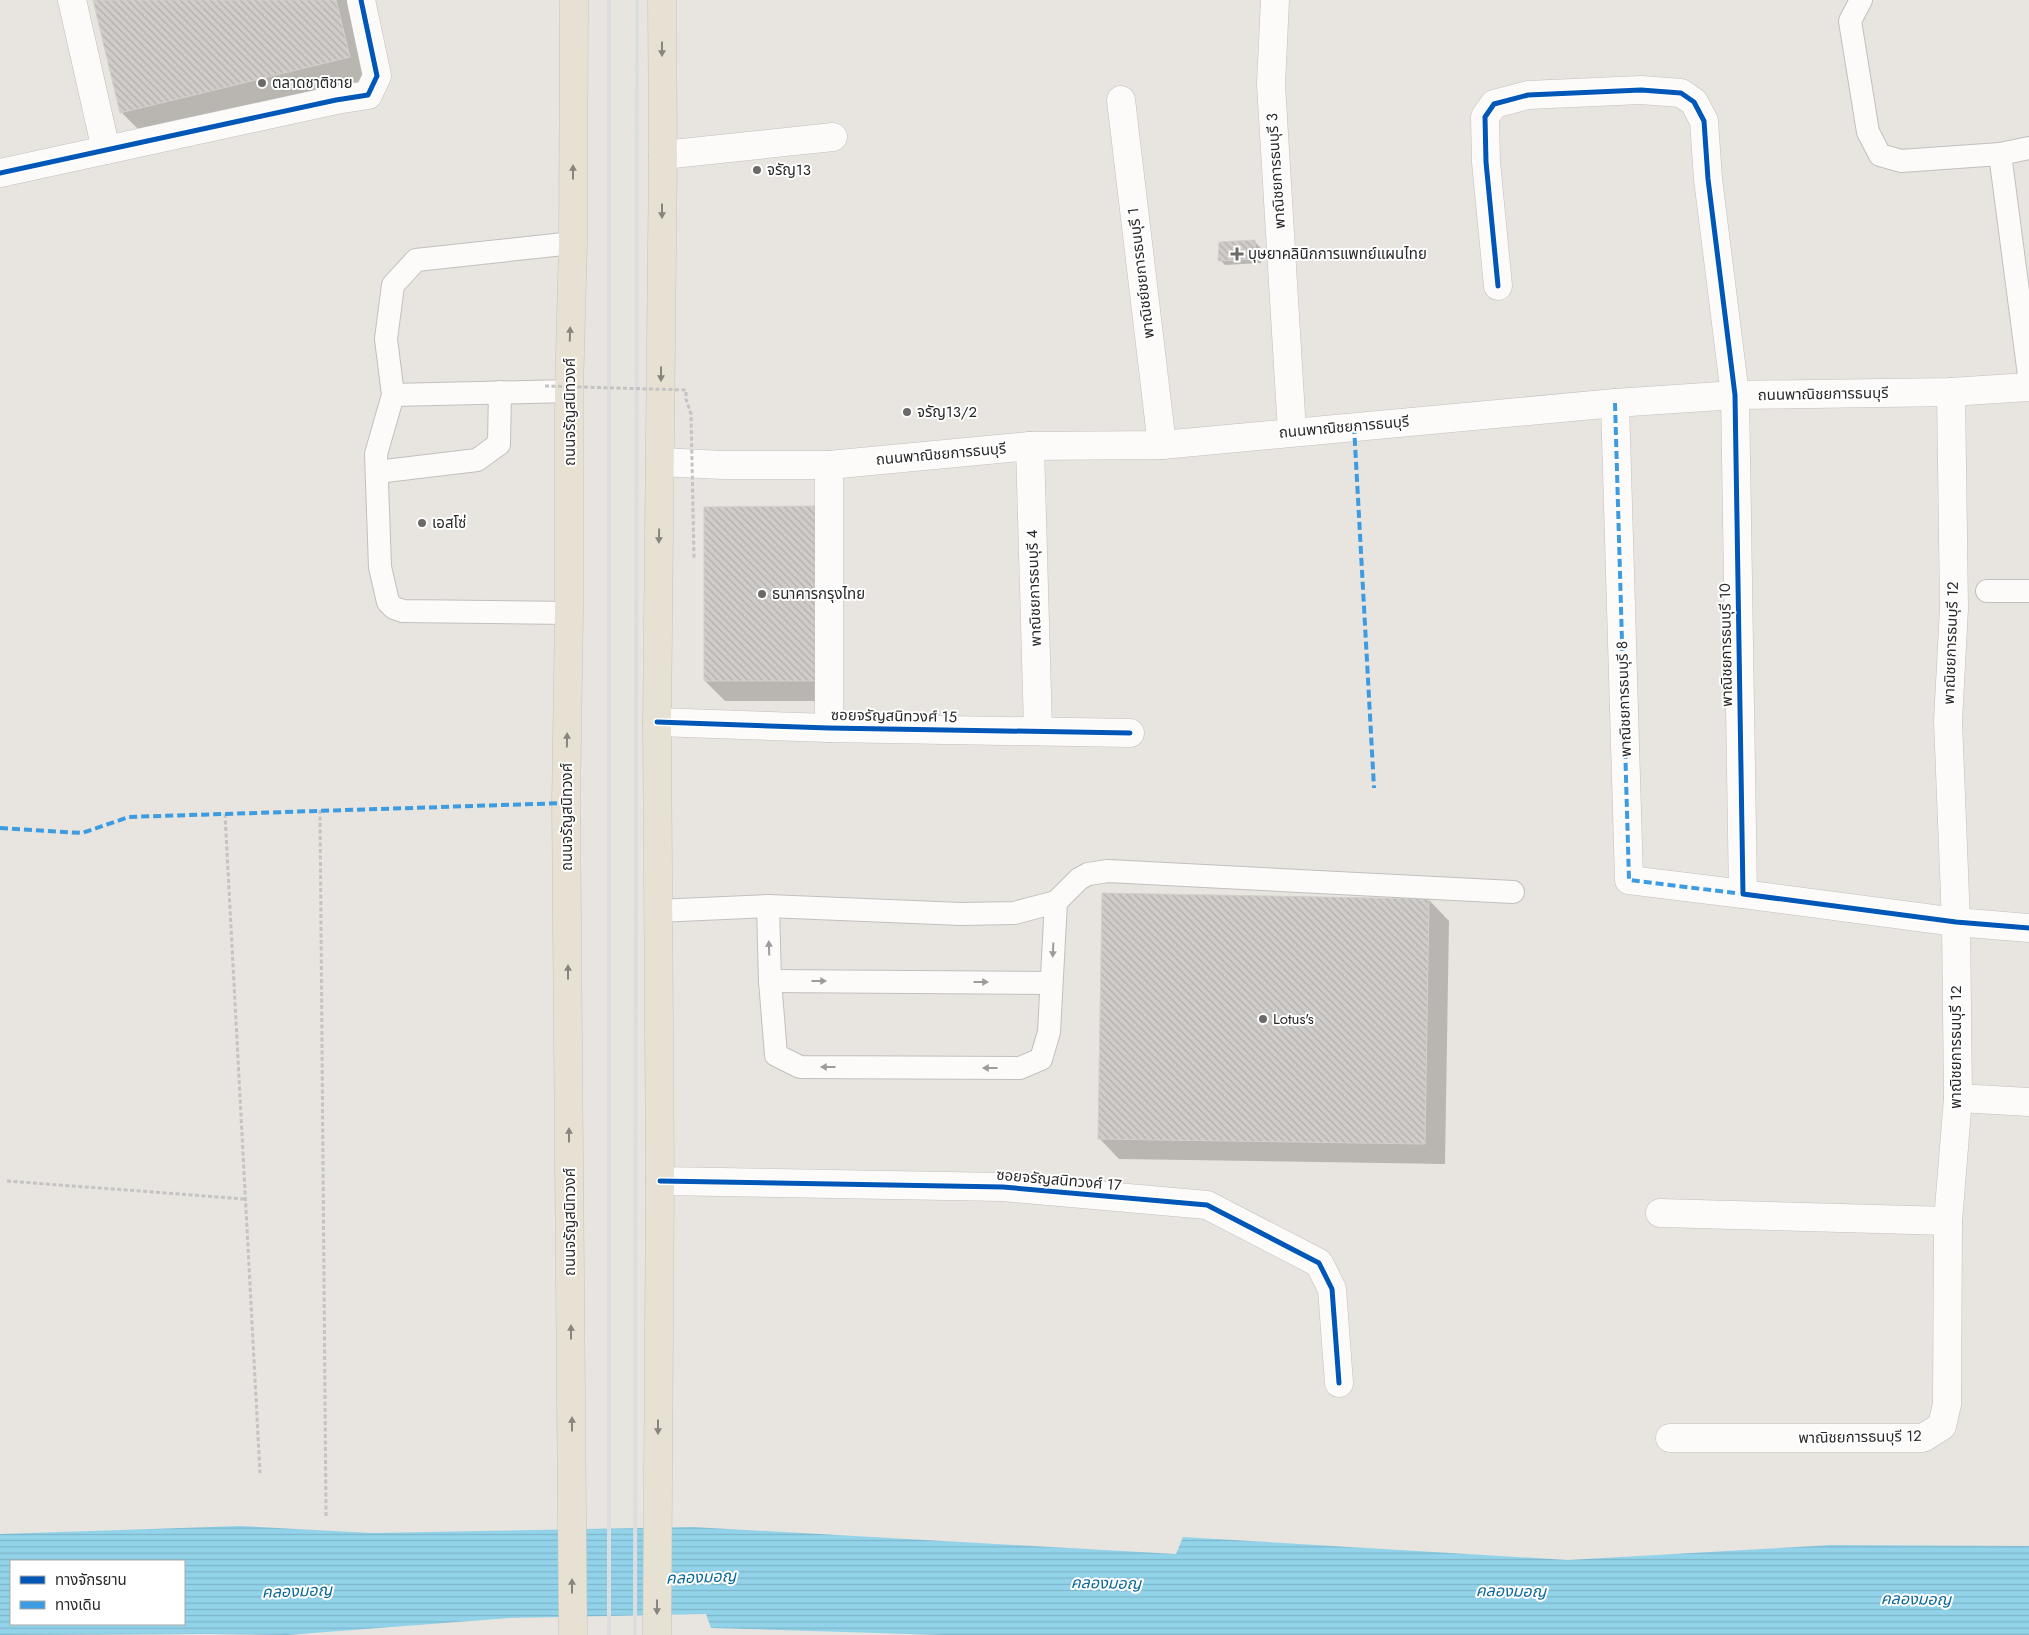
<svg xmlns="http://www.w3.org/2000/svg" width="2029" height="1635" font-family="Jost,'Noto Sans Thai',sans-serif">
  <defs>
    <pattern id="water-rules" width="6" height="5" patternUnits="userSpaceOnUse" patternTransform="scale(1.25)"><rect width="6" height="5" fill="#92d3ea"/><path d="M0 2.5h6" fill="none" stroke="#7eb5c9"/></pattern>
    <pattern id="building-back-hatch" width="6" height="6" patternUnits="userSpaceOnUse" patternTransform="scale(1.25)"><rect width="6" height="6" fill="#cfccc9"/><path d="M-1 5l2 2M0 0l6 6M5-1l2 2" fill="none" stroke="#b2afad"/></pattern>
  </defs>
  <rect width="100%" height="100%" fill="#e8e4df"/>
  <path fill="url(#water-rules)" fill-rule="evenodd" d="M240 1526 372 1533 693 1527 1176 1554 1183 1537 1568 1560 1831 1545 2029 1546V1635H944L711 1628 706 1614 511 1618 287 1635 208 1634 0 1635V1534ZM11 1561H184V1624H11Z"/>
  <g fill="#0003">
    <path d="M94 0H357L378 86 150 141 121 112Z"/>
    <path d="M1255 242 1260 247 1261 263 1225 265 1220 260Z"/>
    <path d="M818 507 841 701H725L705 681Z"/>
    <path d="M1429 900 1449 921 1445 1164 1119 1159 1099 1138Z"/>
  </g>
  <g fill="url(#building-back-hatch)" stroke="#d3d0cb">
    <path d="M93 0H336L350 57 120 113Z"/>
    <path d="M1255 240 1256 259 1218 261 1219 242Z"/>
    <path d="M819 506 821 681H704V507Z"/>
    <path d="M1102 893 1429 899 1425 1144 1098 1139Z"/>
  </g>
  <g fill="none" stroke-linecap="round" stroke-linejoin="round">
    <g stroke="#c1c0c0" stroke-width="24">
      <g id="service">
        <path d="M1861 0 1850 21 1868 132 1880 155 1901 161 2000 154 2029 148"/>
        <path d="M2000 154 2029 375"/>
        <path d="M393 395 569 391"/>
        <path d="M377 472 477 460 499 444 500 392"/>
        <path d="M1987 591H2029"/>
        <path d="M569 613 403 611 394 608 388 602 380 567 376 454 393 395 386 339 393 285 416 260 573 243"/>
        <path d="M768 906 770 981 776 1055 800 1067 1020 1068 1041 1059 1049 1032 1056 902"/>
        <path d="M657 911 768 906 961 914 1014 913 1056 902 1079 879 1088 874 1108 871 1513 892"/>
        <path d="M770 981 1051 983"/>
      </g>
    </g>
    <g stroke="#c1c0c0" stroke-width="29">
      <path id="pedestrian" d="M1615 403 1629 880 1743 894"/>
    </g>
    <g stroke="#c1c0c0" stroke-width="29">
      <g id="minor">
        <path d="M72 0 106 150"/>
        <path d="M1275 0 1271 84 1292 432"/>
        <path d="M1121 100 1162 445"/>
        <path d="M663 155 833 137"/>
        <path d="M0 173 336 100 368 95 377 76 361 0"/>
        <path d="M1498 286 1486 162 1485 117 1494 104 1528 95 1641 90 1681 93 1694 102 1704 121 1708 179 1735 395 1743 894 1956 922 2029 928"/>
        <path d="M1030 446 1038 730"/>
        <path d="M657 722 829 728 1130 733"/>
        <path d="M829 728V465"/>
        <path d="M1958 1098 2029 1102"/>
        <path d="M660 1181 1003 1187 1207 1205 1319 1263 1332 1289 1339 1383"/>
        <path d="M1660 1213 1948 1221"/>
        <path d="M1670 1438H1923L1942 1426 1947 1404 1948 1221 1958 1098 1956 922 1948 721 1954 608 1951 392"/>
      </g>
    </g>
    <g stroke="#c1c0c0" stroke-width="29">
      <path id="secondary" d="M660 462 723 465H829L1030 446 1162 445 1615 403 1735 395 1951 392 2029 387"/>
    </g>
    <g stroke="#c4c3c1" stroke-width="29">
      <g id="primary">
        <path d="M573 1635 566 803 569 613V391L573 243 574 0"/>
        <path d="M657 1635 660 1181 657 722 663 155 662 0"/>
      </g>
    </g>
    <g stroke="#c4c4c4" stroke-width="3" stroke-dasharray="4 2.5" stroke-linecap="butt">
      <path d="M320 810 326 1516"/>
      <path d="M225 814 260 1473"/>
      <path d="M7 1181 245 1199"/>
    </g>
    <use href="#service" stroke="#fcfbfa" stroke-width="22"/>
    <use href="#pedestrian" stroke="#fcfbfa" stroke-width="28"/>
    <use href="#minor" stroke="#fcfbfa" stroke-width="28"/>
    <use href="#secondary" stroke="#fcfbfa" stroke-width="28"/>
    <use href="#primary" stroke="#e6e1d2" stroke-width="28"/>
    <g stroke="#dddcde" stroke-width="4">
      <path d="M609 0V1635"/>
      <path d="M635 1635 637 0"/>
    </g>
    <path stroke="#c4c4c4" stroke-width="3" stroke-dasharray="4 2.5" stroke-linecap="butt" d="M545 386 686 390V399L691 414 694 559"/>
    <g stroke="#3d9ce1" stroke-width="4" stroke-dasharray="8 4" stroke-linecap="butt">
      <path d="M1615 403 1629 880 1743 894"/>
      <path d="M1354 426 1374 788"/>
      <path d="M0 828 82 833 129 817 566 803"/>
    </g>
    <g stroke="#fff" stroke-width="8">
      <g id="cycleway">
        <path d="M0 173 336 100 368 95 377 76 361 0"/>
        <path d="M1498 286 1486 162 1485 117 1494 104 1528 95 1641 90 1681 93 1694 102 1704 121 1708 179 1735 395 1743 894 1956 922 2029 928"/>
        <path d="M657 722 829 728 1130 733"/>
        <path d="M660 1181 1003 1187 1207 1205 1319 1263 1332 1289 1339 1383"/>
      </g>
    </g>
    <use href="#cycleway" stroke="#0057b8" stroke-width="5"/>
  </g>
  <defs><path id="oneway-solid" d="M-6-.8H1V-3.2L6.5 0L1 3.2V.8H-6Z" transform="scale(1.25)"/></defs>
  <g fill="#88857e">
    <use href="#oneway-solid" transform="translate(662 49) rotate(90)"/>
    <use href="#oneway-solid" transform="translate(573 172) rotate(-90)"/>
    <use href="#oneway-solid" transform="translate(662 211) rotate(90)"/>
    <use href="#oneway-solid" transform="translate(570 334) rotate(-88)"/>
    <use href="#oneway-solid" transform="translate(661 374) rotate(90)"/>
    <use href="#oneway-solid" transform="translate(659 536) rotate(91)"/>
    <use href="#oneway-solid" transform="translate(567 740) rotate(-89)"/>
    <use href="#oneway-solid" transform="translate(568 972) rotate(-90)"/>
    <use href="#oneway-solid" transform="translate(569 1135) rotate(-90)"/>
    <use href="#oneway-solid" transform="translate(571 1332) rotate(-90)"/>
    <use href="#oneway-solid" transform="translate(572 1424) rotate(-90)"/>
    <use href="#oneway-solid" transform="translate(658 1427) rotate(90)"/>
    <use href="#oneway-solid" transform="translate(572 1586) rotate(-90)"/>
    <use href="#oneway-solid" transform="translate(657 1607) rotate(90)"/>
  </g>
  <g fill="#9d9c9c">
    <use href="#oneway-solid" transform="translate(769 948) rotate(-92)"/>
    <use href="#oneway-solid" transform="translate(1053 950) rotate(93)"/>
    <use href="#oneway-solid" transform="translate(819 981)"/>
    <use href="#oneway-solid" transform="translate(981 982)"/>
    <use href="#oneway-solid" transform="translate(828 1067) rotate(-180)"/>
    <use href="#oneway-solid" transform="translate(990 1068) rotate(-180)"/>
  </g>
  <g fill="#6c6a69" stroke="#fff" stroke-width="2">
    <circle cx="262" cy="83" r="5"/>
    <circle cx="757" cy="170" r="5"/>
    <path d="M1234.5 246.5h5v5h5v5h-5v5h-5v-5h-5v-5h5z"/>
    <circle cx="907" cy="412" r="5"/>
    <circle cx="422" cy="523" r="5"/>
    <circle cx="762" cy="594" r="5"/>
    <circle cx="1263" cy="1019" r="5"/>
  </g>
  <g text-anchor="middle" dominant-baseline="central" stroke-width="4" stroke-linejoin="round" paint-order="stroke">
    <g font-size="15" fill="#292929" stroke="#fff" text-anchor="start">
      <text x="272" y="83">ตลาดชาติชาย</text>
      <text x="767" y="170">จรัญ13</text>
      <text x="1248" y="254">บุษยาคลินิกการแพทย์แผนไทย</text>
      <text x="917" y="412">จรัญ13/2</text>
      <text x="432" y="523">เอสโซ่</text>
      <text x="772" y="594">ธนาคารกรุงไทย</text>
      <text x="1273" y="1019">Lotus's</text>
    </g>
    <g font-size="15" fill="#292929" stroke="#fff">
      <text transform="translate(1276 171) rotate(-94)">พาณิชยการธนบุรี 3</text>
      <text transform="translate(1141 273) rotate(-97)">พาณิชย์ชยการธนบุรี 1</text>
      <text transform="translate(1823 394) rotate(-1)">ถนนพาณิชยการธนบุรี</text>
      <text transform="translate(570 412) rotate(-90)">ถนนจรัญสนิทวงศ์</text>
      <text transform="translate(1344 427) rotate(-5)">ถนนพาณิชยการธนบุรี</text>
      <text transform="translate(941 454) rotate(-5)">ถนนพาณิชยการธนบุรี</text>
      <text transform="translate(1034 588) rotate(-92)">พาณิชยการธนบุรี 4</text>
      <text transform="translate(1951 643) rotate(-88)">พาณิชยการธนบุรี 12</text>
      <text transform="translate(1726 645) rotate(-91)">พาณิชยการธนบุรี 10</text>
      <text transform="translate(1624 699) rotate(-92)">พาณิชยการธนบุรี 8</text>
      <text transform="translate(894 716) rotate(1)">ซอยจรัญสนิทวงศ์ 15</text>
      <text transform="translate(567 817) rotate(-90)">ถนนจรัญสนิทวงศ์</text>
      <text transform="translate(1956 1047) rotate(-90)">พาณิชยการธนบุรี 12</text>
      <text transform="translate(1059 1180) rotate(5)">ซอยจรัญสนิทวงศ์ 17</text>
      <text transform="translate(570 1222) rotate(-90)">ถนนจรัญสนิทวงศ์</text>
      <text transform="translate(1860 1437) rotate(-1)">พาณิชยการธนบุรี 12</text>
    </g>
    <g font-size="16" font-style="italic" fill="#0d6999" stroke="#fff">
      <text transform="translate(701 1577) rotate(-2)">คลองมอญ</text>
      <text transform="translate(1106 1583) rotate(1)">คลองมอญ</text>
      <text transform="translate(297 1591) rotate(-2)">คลองมอญ</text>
      <text transform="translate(1511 1591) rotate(1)">คลองมอญ</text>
      <text transform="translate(1916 1599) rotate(1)">คลองมอญ</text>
    </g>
  </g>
  <rect x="10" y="1560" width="175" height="65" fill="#ffffff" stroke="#a9a9a9"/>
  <rect x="20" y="1576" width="25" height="8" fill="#0057b8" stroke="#a9a9a9"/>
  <text x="55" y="1585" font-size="15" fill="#292929">ทางจักรยาน</text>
  <rect x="20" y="1601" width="25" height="8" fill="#3d9ce1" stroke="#a9a9a9"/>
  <text x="55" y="1610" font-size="15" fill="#292929">ทางเดิน</text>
</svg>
